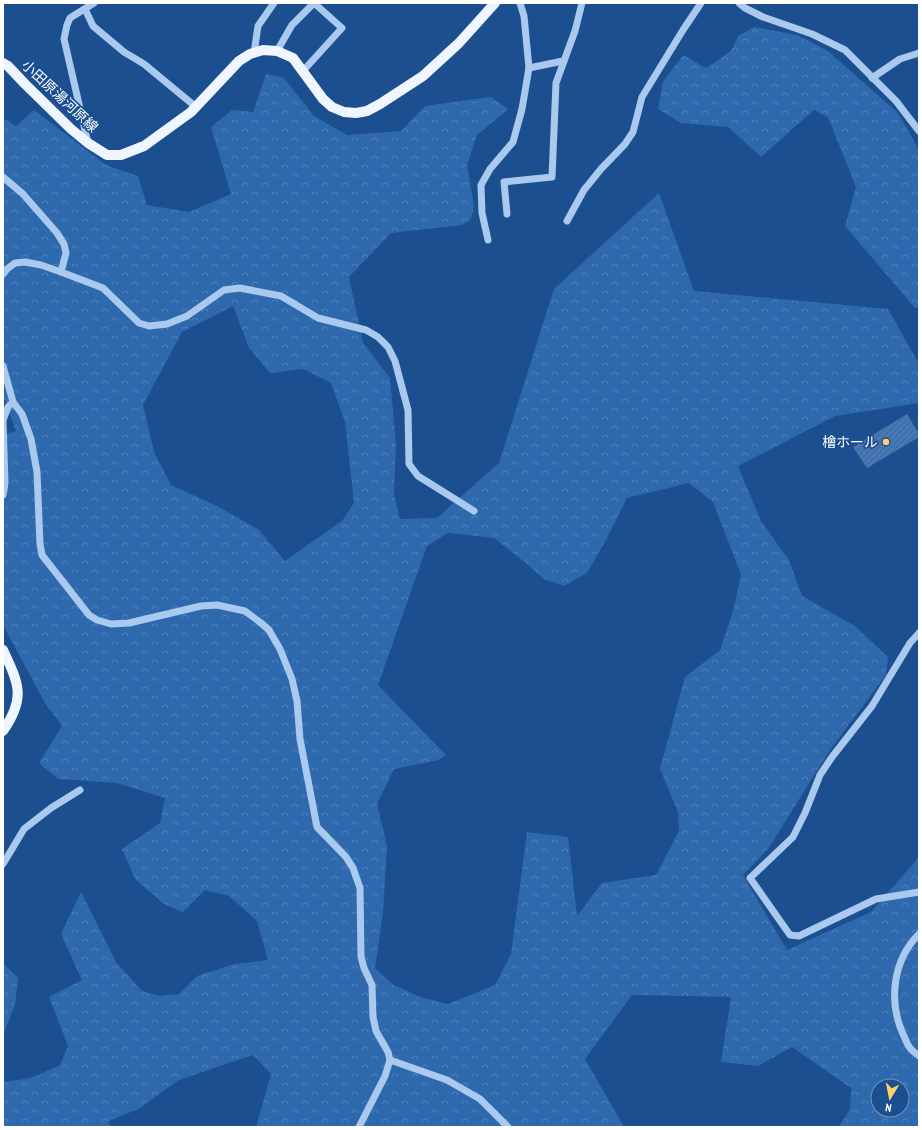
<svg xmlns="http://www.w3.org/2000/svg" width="922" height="1130" font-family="'PT Sans Narrow','Noto Sans JP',sans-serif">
  <defs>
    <pattern id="forest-crowns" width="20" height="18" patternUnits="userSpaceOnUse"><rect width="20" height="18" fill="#2e69ad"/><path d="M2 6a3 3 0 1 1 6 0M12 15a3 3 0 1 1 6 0" fill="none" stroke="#4d80b9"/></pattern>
    <pattern id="building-hatch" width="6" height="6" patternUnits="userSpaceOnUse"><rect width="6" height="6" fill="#4478b7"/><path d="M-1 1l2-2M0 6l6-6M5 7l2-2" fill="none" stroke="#486282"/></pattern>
  </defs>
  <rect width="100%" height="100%" fill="#1b4f8f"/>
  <g fill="url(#forest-crowns)" fill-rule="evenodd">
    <path d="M754 27 797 35 828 51 898 113 919 150V308H915L845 226 856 187 828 117 814 110 761 157 728 127 681 123 658 109 663 82 683 55 706 68 731 51 738 36Z"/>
    <path d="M266 74 284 78 314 116 347 135 401 131 425 106 491 97 508 109 477 135 467 165 474 206 471 219 462 225 391 233 349 277 363 343 390 378 396 444 394 495 400 519 437 518 499 463 554 289 659 193 694 291 888 309 919 364V403L835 416 738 466 761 521 789 560 802 596 855 626 888 657 886 675 830 750 768 849 743 875 787 950 871 912 919 857V1127H839L850 1109 851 1088 792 1047 758 1066 721 1062 731 997 632 995 585 1059 624 1127H256L271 1074 253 1055 179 1080 140 1108 107 1122 113 1127H3V1082L31 1078 60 1065 68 1046 49 997 82 980 61 934 81 892 116 962 142 991 160 996 179 994 197 976 234 964 268 960 257 921 229 896 205 890 183 912 164 904 135 879 122 849 160 823 165 798 117 783 58 779 39 763 62 726 45 703 3 625V435L16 431 3 396V118L16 126 34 110 106 165 138 176 147 205 189 212 231 194 211 127 232 110 253 112ZM233 306 249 348 270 373 303 369 331 383 345 422 354 503 342 521 285 561 259 530 217 506 171 485 154 452 143 405 182 332ZM689 483 713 502 741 575 733 611 720 650 685 677 660 769 678 812 679 831 656 875 602 883 577 916 568 837 527 832 511 954 495 985 448 1004 420 997 392 984 375 968 383 912 387 846 377 804 394 769 439 760 446 755 378 685 427 546 448 533 494 538 522 560 544 579 564 586 587 573 607 538 627 498ZM878 1086H902V1110H878Z"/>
    <path d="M3 963 18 978 15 1005 3 1035Z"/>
  </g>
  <path fill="url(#building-hatch)" d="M907 414 919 434V437L867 468 853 447Z"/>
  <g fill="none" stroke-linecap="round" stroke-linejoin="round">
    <g stroke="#a9c9ee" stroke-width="7">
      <path d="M739 3 745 8 763 17 812 34 845 50 896 101 919 131"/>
      <path d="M85 9 93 26 124 52 144 64 196 107"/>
      <path d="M277 51 292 25 314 3"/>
      <path d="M254 53 258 26 274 3"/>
      <path d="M529 68 563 61"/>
      <path d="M303 71 342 28 314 3"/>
      <path d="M872 78 900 59 919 53"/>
      <path d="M88 143 64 39 67 25 70 18 94 3"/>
      <path d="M3 177 23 194 57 233 64 244 66 253 61 272"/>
      <path d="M507 214 504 182 552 177 556 83 575 31 582 3"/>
      <path d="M567 221 584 190 601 169 625 144 633 132 642 97 683 30 701 3"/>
      <path d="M488 240 482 213 481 185 490 169 513 142 522 109 529 68 524 16 520 3"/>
      <path d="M3 274 7 269 15 263 25 262 41 265 61 272 103 288 139 323 149 326 167 324 187 316 224 290 240 288 281 296 318 318 366 330 378 337 388 347 395 361 408 410 409 464 418 476 474 511"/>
      <path d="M3 366 13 402 22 414 31 439 37 472 40 544 42 555 89 615 97 620 111 624 129 623 201 606 217 605 245 611 261 623 269 630 280 649 292 679 297 701 300 739 317 827 346 857 353 868 360 888 361 957 364 968 372 985 373 1017 376 1031 388 1052 390 1060 385 1076 359 1127"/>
      <path d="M3 420 8 407 13 402"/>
      <path d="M3 421 5 483 3 495"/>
      <path d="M919 633 910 643 872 706 832 757 820 775 805 813 793 837 750 878 790 935 799 936 876 899 919 892"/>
      <path d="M3 864 24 829 51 808 80 790"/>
      <path d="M919 934C893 960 888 1001 903 1034 905 1038 907 1044 910 1048 912 1051 916 1053 919 1056"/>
      <path d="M390 1060 447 1080 480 1099 508 1127"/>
    </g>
    <g stroke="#f0f6ff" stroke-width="10">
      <path d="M3 63 8 66 25 84 71 129 88 143 107 155H121L144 146 191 112 239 61 250 54 263 50 277 51 293 58 323 99 332 107 344 112 356 113 367 111 380 104 423 76 459 43 495 3"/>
      <path d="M3 650C19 684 26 698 3 731"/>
    </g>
  </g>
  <circle fill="#ffd166" stroke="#1b4f8f" stroke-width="1.5" cx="886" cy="442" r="4"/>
  <g text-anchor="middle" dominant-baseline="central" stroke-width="3.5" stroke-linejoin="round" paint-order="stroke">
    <g font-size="14" fill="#fff" stroke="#1b4f8f">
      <text transform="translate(60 96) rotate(43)">小田原湯河原線</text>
    </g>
    <g font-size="14" fill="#fff" stroke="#1b4f8f" text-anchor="end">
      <text x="878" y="442">檜ホール</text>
    </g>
  </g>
  <rect width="922" height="1130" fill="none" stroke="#ffffff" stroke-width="8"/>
  <g transform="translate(890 1098) rotate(190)"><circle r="19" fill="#1b4f8f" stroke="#7695bc"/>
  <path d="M0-3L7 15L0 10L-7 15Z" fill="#ffd166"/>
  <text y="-6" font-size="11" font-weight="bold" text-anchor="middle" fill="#ffffff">N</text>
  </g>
</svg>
